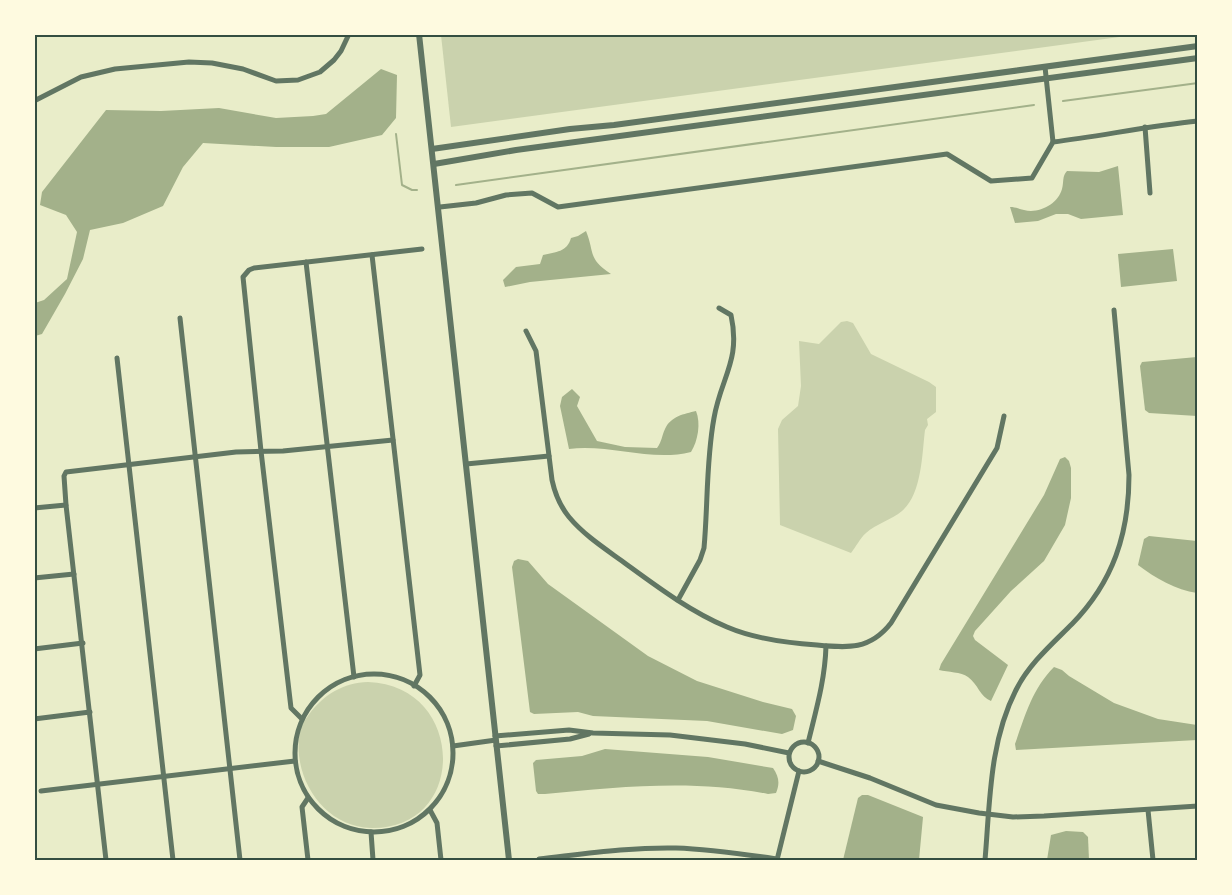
<svg xmlns="http://www.w3.org/2000/svg" width="1232" height="895" font-family="'DM Sans',sans-serif">
  <rect width="100%" height="100%" fill="#e9edc9"/>
  <g fill="#cad2ad">
    <path d="M441 35V34L1134 35 451 127Z"/>
    <path d="M847 321 853 323 871 354 929 382 936 387V412L927 419 928 425 925 430C922 454 922 494 902 511 891 520 876 524 866 533 860 538 856 547 851 553L780 525 778 429 782 420 798 406 801 386 799 341 819 344 841 322Z"/>
    <path d="M368 682C466 685 469 830 371 828 322 827 289 773 301 727 302 723 307 718 310 713 325 694 343 683 368 682Z"/>
  </g>
  <g fill="#a3b18a">
    <path d="M381 69 397 75 396 118 382 135 329 147H276L203 143 183 167 163 206 123 223 90 230 83 259 65 294 42 334 35 336V303L44 300 67 279 77 232 66 215 40 205 42 192 106 110 161 111 219 108 276 118 313 116 326 114Z"/>
    <path d="M1118 166 1123 215 1081 219 1068 214H1056L1038 221 1015 223 1010 207C1016 207 1019 209 1024 210 1039 214 1058 204 1062 189 1064 182 1062 176 1067 171L1099 172Z"/>
    <path d="M586 231C595 253 587 258 611 274L530 282 505 287 503 280 516 267 540 264 543 255C556 252 567 252 571 238L578 236Z"/>
    <path d="M1173 249 1177 281 1121 287 1118 254Z"/>
    <path d="M1197 357V416L1149 413 1145 410 1140 366 1142 362Z"/>
    <path d="M572 389 580 397 577 406 597 441 625 447 657 448C662 441 662 435 665 429 671 416 684 414 696 411 701 423 698 441 691 452 651 462 610 444 569 449L560 406 562 397Z"/>
    <path d="M1065 457 1069 461 1071 468V498L1065 525 1044 561 1011 591 975 631 973 636 975 640 1008 665 991 701C980 697 978 684 968 677 961 672 948 672 939 670L941 664 1044 495 1060 459Z"/>
    <path d="M1149 536 1197 541V593C1176 590 1155 578 1138 565L1144 539Z"/>
    <path d="M518 559 528 561 548 584 648 656 697 681 763 702 792 709 796 716 793 730 782 734 707 721 593 716 578 712 534 714 530 712 512 567 514 561Z"/>
    <path d="M1054 667 1062 670 1069 676 1114 703 1158 719 1197 725V740L1016 750 1015 744C1025 716 1032 689 1054 667Z"/>
    <path d="M605 749 708 757 773 768C779 777 780 783 776 793L768 794C694 779 618 787 545 794H538L536 791 533 763 536 760 582 756Z"/>
    <path d="M862 795H868L923 817 919 860H843L858 798Z"/>
    <path d="M1066 831 1083 832 1088 837 1089 860H1047L1051 835Z"/>
  </g>
  <g fill="none" stroke-linecap="round" stroke-linejoin="round">
    <g stroke="#a3b18a" stroke-width="2">
      <path d="M1063 101 1198 83"/>
      <path d="M396 134 402 185 412 190H417"/>
      <path d="M456 185 1034 105"/>
    </g>
    <g stroke="#617663" stroke-width="5">
      <path d="M1045 67 1053 142"/>
      <path d="M34 101 81 77 115 69 189 62 212 63 243 69 276 81 298 80 320 72 334 60 341 51 349 34"/>
      <path d="M1145 127 1150 193"/>
      <path d="M440 207 476 203 506 195 532 193 558 207 947 154 991 181 1032 178 1053 142C1101 136 1149 126 1198 121"/>
      <path d="M372 255 420 675 414 686"/>
      <path d="M306 262 354 677"/>
      <path d="M180 318 240 860"/>
      <path d="M526 331 536 351 552 480C555 494 560 506 569 517 584 535 604 548 622 561 655 585 689 611 727 627 755 639 786 643 817 645 848 648 870 650 891 623L997 448 1004 416"/>
      <path d="M117 358 173 860"/>
      <path d="M466 464 549 456"/>
      <path d="M34 508 66 505"/>
      <path d="M34 578 74 574"/>
      <path d="M678 600 700 560 704 548C708 505 706 461 714 418 721 377 741 361 731 315L719 308"/>
      <path d="M34 649 83 643"/>
      <circle cx="374" cy="753" r="79"/>
      <path d="M34 719 90 712"/>
      <path d="M302 719 291 708 261 451 243 277 249 270 254 268 422 249"/>
      <path d="M495 736 569 730 593 733 670 735 745 744 789 753"/>
      <circle cx="804" cy="757" r="15"/>
      <path d="M808 743C816 710 825 680 826 646"/>
      <path d="M453 746 496 740"/>
      <path d="M496 746 570 739 589 734"/>
      <path d="M818 761 870 778 936 805 979 813 1013 817 1044 816 1198 806"/>
      <path d="M41 791 295 761"/>
      <path d="M430 810 437 823 441 860"/>
      <path d="M1148 810 1153 860"/>
      <path d="M371 832 373 860"/>
      <path d="M539 859C584 854 631 847 676 848 710 849 743 854 777 859"/>
      <path d="M106 860 66 505 64 476 66 472 236 452 283 451 393 440"/>
      <path d="M308 860 302 807 308 798"/>
      <path d="M777 860 799 771"/>
      <path d="M985 860C990 803 989 743 1016 690 1029 664 1051 645 1072 624 1113 582 1129 534 1129 475L1114 310"/>
    </g>
    <g stroke="#617663" stroke-width="6">
      <path d="M419 34C450 310 479 585 509 860"/>
      <path d="M432 149 570 129 614 125 1198 46"/>
      <path d="M434 164 516 150 1198 58"/>
    </g>
  </g>
  <rect width="1232" height="895" fill="none" stroke="#fefae0" stroke-width="72"/>
  <rect x="36" y="36" width="1160" height="823" fill="none" stroke="#344e41" stroke-width="2"/>
</svg>
